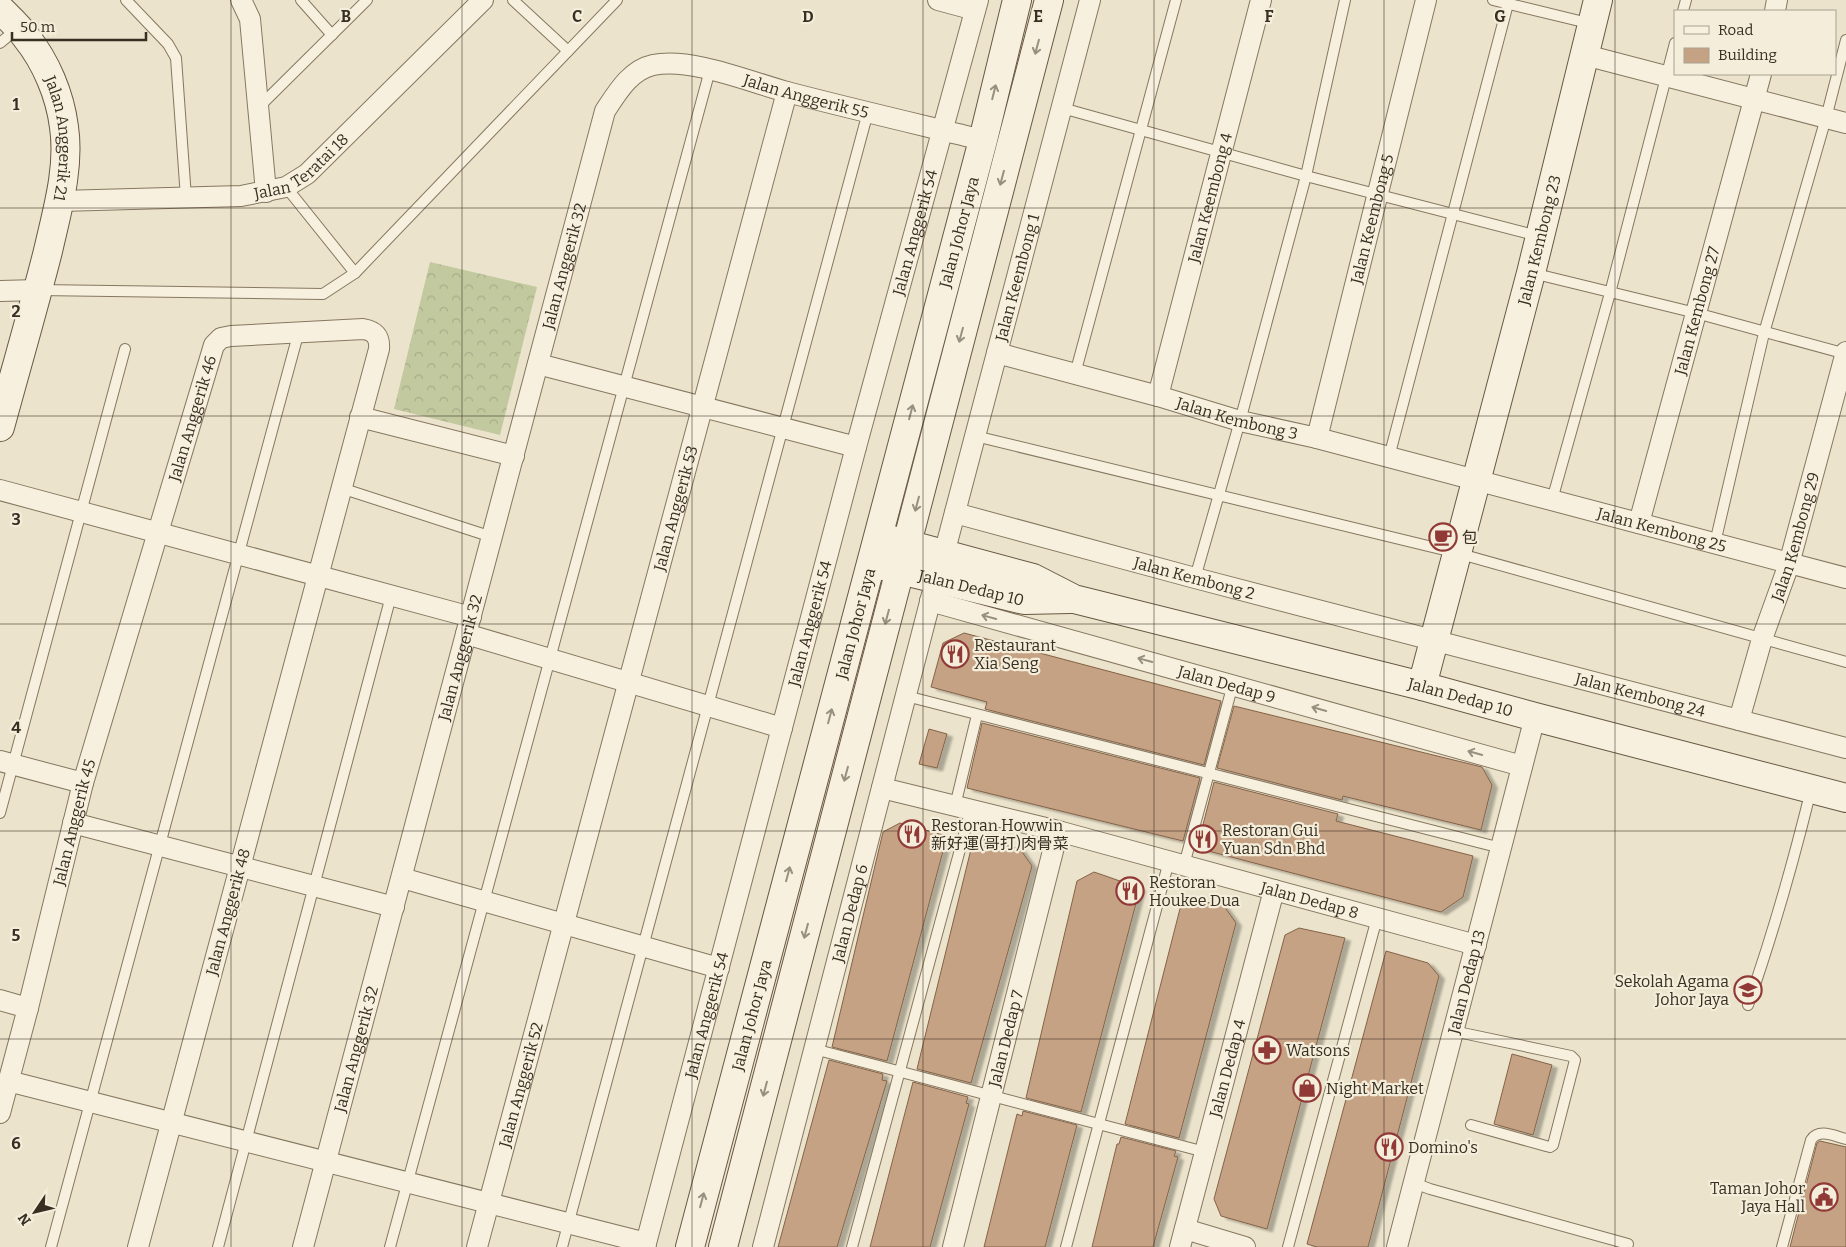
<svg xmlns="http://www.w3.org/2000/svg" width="1846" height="1247" font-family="Bitter,'Noto Sans SC',serif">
  <defs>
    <pattern id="forest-crowns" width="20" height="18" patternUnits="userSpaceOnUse" patternTransform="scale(1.25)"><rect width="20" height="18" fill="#c2c99f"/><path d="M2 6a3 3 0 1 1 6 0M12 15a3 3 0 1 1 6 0" fill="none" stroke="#a7ad89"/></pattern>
    <filter id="shadow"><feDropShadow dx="5.5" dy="3" stdDeviation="1" flood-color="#0004"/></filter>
  </defs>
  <rect width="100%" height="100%" fill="#ebe3cb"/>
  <path fill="url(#forest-crowns)" d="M430 262 537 287 500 435 394 409Z"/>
  <g fill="#c6a284" stroke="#846348" filter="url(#shadow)">
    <path d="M964 633 1221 701 1204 765 985 709 987 702 931 687 943 643Z"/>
    <path d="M1234 706 1482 767 1492 785 1481 830 1343 796 1342 800 1217 768Z"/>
    <path d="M982 723 1200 778 1183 841 967 788Z"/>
    <path d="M929 729 947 734 937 768 919 764Z"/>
    <path d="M1214 782 1338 814 1336 821 1473 856 1463 897 1441 912 1197 848Z"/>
    <path d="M900 823 947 836 887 1061 832 1047 883 832Z"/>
    <path d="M974 837 1020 849 1032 866 971 1083 917 1069Z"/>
    <path d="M1094 872 1140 888 1081 1112 1026 1098 1077 881Z"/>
    <path d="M1183 897 1224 906 1236 923 1179 1138 1125 1124Z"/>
    <path d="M1299 928 1345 938 1267 1229 1221 1216 1214 1199 1285 935Z"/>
    <path d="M1386 951 1428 963 1439 976 1368 1247H1317L1307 1244Z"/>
    <path d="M1512 1054 1552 1065 1533 1135 1494 1124Z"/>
    <path d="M829 1060 883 1074 882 1080 887 1081 837 1247H778Z"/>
    <path d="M913 1082 968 1097 966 1103 969 1104 930 1247H870Z"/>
    <path d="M1023 1111 1077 1125 1045 1247H984L1017 1114 1022 1116Z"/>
    <path d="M1121 1137 1176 1151 1174 1156 1178 1157 1153 1247H1092L1117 1144H1119Z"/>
    <path d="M1820 1141 1846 1147V1247H1790L1817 1143Z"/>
  </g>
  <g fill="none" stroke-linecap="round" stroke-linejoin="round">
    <g stroke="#877760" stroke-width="12">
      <g id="lane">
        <path d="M126 0 168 44 176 58 186 198"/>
        <path d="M301 0 332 35"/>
        <path d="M513 0 568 51"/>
        <path d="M1493 0 1592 24"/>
        <path d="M1683 11 1686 0"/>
        <path d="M0 43 18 28"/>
        <path d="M259 107 367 0"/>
        <path d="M1062 108 1306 176 1538 236"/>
        <path d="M286 187 355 273"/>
        <path d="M1532 273 1696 313 1846 354"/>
        <path d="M38 290 323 294 355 273 617 0"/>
        <path d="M1075 374 1176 0"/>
        <path d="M975 436 1457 553 1846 662"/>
        <path d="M1389 457 1509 0"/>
        <path d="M341 488 492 537"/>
        <path d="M1552 500 1610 293 1675 43"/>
        <path d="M1715 543 1764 333 1826 118 1846 40"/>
        <path d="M1195 578 1240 421 1306 176 1345 0"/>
        <path d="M906 696 1501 848"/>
        <path d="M955 806 977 715"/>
        <path d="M0 813 125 349"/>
        <path d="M1184 865 1233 684"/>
        <path d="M1748 1005C1773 934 1793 863 1811 790"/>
        <path d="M1453 1031 1571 1056 1575 1060 1553 1145 1550 1147 1546 1146 1471 1125"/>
        <path d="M814 1049 1205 1152"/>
        <path d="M1414 1183 1430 1189 1628 1244"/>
        <path d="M51 1247 299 331"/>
        <path d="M218 1247 391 596"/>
        <path d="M390 1247 710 70"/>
        <path d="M562 1247 868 112"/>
        <path d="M852 1247 971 809"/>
        <path d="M1066 1247 1169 861"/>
        <path d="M1288 1247 1377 918"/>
        <path d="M1782 1247 1811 1140C1819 1128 1834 1136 1846 1139"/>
      </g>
    </g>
    <g stroke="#877760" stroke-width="22">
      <g id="street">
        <path d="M241 0 250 19 266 192"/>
        <path d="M938 0 975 10"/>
        <path d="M1775 11 1777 0"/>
        <path d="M1585 55 1846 123"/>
        <path id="s1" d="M60 201 241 196 286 187 307 174 483 0"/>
        <path d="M0 291 38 290"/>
        <path id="s2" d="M997 353 1158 396 1240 421 1317 438 1846 578"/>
        <path d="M538 364 856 447"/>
        <path id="s3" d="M1158 396 1261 0"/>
        <path d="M360 417 514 456"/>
        <path id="s4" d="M1317 438 1426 0"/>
        <path d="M0 490 471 617"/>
        <path id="s5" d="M955 513 1195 578 1846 748"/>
        <path id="s6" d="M1639 523 1761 74"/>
        <path id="s7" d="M944 554 1090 0"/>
        <path id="s8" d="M930 601 1522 766"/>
        <path d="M466 634 782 728"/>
        <path id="s9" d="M1739 720 1762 639 1789 564 1846 352"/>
        <path d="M0 761 83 783"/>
        <path id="s10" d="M882 788 1058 831 1476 945"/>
        <path d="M73 823 394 907"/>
        <path d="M402 878 719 968"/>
        <path d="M0 1000 28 1008"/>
        <path d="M8 1081 646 1243"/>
        <path id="s11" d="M0 1113 28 1008 83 783 214 345 221 338 231 336 363 329C375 331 380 337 379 349L138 1247"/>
        <path d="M1185 1229 1245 1247"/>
        <path id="s12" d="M303 1247 605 111C617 93 630 70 653 65 691 57 750 82 787 92 852 109 917 124 983 140"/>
        <path id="s13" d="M477 1247 787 92"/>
        <path id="s14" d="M645 1247 856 447 978 0"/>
        <path id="s15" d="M763 1247 936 579"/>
        <path id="s16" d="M953 1247 1058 831"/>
        <path id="s17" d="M1180 1247 1274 890"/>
        <path id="s18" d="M1397 1247 1535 717"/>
      </g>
    </g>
    <g stroke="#695843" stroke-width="30">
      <g id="secondary">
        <path id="s19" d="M0 9C9 18 19 27 26 37 46 62 60 95 64 127 70 168 57 211 48 251 33 310 16 368 0 427"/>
        <path id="s20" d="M888 539 1033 578 1074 599 1422 686 1535 717 1846 798"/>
        <path id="s21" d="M883 566 1024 600 1070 599"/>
        <path id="s22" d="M1422 686 1531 273 1598 0"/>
        <path id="s23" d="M690 1247 983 140 1017 0"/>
        <path d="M723 1247 1049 0"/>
      </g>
    </g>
    <use href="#lane" stroke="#f7f0de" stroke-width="10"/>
    <use href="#street" stroke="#f7f0de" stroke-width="20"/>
    <use href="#secondary" stroke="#f7f0de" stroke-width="28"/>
  </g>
  <defs><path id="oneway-shaft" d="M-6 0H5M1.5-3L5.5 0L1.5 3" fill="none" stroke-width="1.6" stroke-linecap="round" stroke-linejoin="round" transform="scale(1.25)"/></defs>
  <g stroke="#988f80">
    <use href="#oneway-shaft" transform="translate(1037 47) rotate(105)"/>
    <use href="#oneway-shaft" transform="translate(994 92) rotate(-76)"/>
    <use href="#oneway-shaft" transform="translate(1002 178) rotate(105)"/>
    <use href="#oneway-shaft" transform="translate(961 335) rotate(105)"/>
    <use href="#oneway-shaft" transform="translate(911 412) rotate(-75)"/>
    <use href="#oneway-shaft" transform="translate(917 504) rotate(105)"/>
    <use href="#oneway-shaft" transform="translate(887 617) rotate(105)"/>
    <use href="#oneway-shaft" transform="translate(989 617) rotate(-165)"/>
    <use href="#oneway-shaft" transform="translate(1145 660) rotate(-165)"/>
    <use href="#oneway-shaft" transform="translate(1319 709) rotate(-164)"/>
    <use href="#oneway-shaft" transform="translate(830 716) rotate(-75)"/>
    <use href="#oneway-shaft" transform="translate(1475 753) rotate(-164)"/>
    <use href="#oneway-shaft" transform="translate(846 774) rotate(105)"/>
    <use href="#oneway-shaft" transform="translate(788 874) rotate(-75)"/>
    <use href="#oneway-shaft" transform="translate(806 931) rotate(105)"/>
    <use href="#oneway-shaft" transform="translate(765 1089) rotate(105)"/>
    <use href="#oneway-shaft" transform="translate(702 1200) rotate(-75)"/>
  </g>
  <path fill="none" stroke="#392e22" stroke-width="1" stroke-opacity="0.55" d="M231 0V1247M462 0V1247M692 0V1247M923 0V1247M1154 0V1247M1384 0V1247M1615 0V1247M0 208H1846M0 416H1846M0 624H1846M0 831H1846M0 1039H1846"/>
  <defs>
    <g id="cafe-ring" transform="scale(1.4375)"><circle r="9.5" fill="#f3edda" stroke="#913936" stroke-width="1.5"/><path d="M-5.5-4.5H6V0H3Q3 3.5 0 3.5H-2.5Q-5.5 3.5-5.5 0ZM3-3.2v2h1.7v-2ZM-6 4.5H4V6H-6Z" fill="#913936"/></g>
    <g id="restaurant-ring" transform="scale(1.4375)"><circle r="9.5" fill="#f3edda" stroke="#913936" stroke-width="1.5"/><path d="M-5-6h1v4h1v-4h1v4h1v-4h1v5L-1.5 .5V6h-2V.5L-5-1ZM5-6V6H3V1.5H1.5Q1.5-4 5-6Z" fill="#913936"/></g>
    <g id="school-ring" transform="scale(1.4375)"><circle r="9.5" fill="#f3edda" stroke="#913936" stroke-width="1.5"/><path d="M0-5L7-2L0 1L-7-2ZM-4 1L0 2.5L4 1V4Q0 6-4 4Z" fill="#913936"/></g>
    <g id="pharmacy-ring" transform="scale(1.4375)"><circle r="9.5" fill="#f3edda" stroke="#913936" stroke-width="1.5"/><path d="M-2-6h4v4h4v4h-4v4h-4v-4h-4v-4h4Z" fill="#913936"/></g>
    <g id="shop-ring" transform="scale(1.4375)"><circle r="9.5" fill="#f3edda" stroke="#913936" stroke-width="1.5"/><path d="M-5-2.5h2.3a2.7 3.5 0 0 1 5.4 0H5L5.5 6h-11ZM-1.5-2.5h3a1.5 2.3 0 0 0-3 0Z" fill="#913936"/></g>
    <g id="civic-ring" transform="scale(1.4375)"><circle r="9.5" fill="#f3edda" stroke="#913936" stroke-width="1.5"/><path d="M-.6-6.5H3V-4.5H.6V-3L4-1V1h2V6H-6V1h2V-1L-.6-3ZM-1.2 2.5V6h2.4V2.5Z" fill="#913936"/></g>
  </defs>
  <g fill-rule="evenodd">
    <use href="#cafe-ring" x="1443" y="537"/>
    <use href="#restaurant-ring" x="955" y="654"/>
    <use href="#restaurant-ring" x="912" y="834"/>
    <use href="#restaurant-ring" x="1203" y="839"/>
    <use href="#restaurant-ring" x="1130" y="891"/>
    <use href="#school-ring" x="1748" y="990"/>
    <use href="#pharmacy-ring" x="1267" y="1050"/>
    <use href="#shop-ring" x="1307" y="1088"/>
    <use href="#restaurant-ring" x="1389" y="1147"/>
    <use href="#civic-ring" x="1824" y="1197"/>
  </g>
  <g text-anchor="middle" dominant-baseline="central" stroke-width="4.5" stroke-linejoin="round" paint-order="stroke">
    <g font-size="16" fill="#392e22" stroke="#f3edda">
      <text stroke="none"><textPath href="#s12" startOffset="1401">Jalan Anggerik 55</textPath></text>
      <text stroke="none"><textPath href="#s19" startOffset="148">Jalan Anggerik 21</textPath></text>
      <text stroke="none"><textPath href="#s1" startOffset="250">Jalan Teratai 18</textPath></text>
      <text stroke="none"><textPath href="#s3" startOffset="205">Jalan Keembong 4</textPath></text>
      <text stroke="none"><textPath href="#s4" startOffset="226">Jalan Keembong 5</textPath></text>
      <text stroke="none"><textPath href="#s14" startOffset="1050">Jalan Anggerik 54</textPath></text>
      <text stroke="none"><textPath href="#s23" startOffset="1050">Jalan Johor Jaya</textPath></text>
      <text stroke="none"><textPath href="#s22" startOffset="461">Jalan Kembong 23</textPath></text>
      <text stroke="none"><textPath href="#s12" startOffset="1015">Jalan Anggerik 32</textPath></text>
      <text stroke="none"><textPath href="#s7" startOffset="286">Jalan Keembong 1</textPath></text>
      <text stroke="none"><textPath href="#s6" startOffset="220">Jalan Kembong 27</textPath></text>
      <text stroke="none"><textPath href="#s2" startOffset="249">Jalan Kembong 3</textPath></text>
      <text stroke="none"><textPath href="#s11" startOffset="721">Jalan Anggerik 46</textPath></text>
      <text stroke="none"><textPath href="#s13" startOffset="765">Jalan Anggerik 53</textPath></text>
      <text stroke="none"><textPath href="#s2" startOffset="688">Jalan Kembong 25</textPath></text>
      <text stroke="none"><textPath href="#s9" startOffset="192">Jalan Kembong 29</textPath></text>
      <text stroke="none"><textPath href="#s5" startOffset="248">Jalan Kembong 2</textPath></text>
      <text stroke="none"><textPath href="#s21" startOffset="91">Jalan Dedap 10</textPath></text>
      <text stroke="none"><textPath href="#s14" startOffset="645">Jalan Anggerik 54</textPath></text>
      <text stroke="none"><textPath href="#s23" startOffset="645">Jalan Johor Jaya</textPath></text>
      <text stroke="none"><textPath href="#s12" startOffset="610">Jalan Anggerik 32</textPath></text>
      <text stroke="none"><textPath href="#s8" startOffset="308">Jalan Dedap 9</textPath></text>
      <text stroke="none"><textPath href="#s5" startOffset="709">Jalan Kembong 24</textPath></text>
      <text stroke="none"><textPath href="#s20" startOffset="595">Jalan Dedap 10</textPath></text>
      <text stroke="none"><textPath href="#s11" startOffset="300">Jalan Anggerik 45</textPath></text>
      <text stroke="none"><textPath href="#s10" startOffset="442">Jalan Dedap 8</textPath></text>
      <text transform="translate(228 912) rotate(-75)">Jalan Anggerik 48</text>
      <text stroke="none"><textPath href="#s15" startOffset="345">Jalan Dedap 6</textPath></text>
      <text stroke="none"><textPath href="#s18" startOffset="274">Jalan Dedap 13</textPath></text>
      <text stroke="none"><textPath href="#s14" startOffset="240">Jalan Anggerik 54</textPath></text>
      <text stroke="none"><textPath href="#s23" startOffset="240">Jalan Johor Jaya</textPath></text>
      <text stroke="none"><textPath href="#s16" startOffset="215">Jalan Dedap 7</textPath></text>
      <text stroke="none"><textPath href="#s12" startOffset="205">Jalan Anggerik 32</textPath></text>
      <text stroke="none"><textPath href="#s17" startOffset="185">Jalan Dedap 4</textPath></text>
      <text stroke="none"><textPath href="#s13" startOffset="168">Jalan Anggerik 52</textPath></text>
    </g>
    <g font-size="16" fill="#392e22" stroke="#f3edda" text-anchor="start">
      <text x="1462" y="537">包</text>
      <text x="974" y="645">Restaurant<tspan x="974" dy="18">Xia Seng</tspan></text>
      <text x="931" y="825">Restoran Howwin<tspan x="931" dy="18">新好運(哥打)肉骨菜</tspan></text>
      <text x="1222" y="830">Restoran Gui<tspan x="1222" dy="18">Yuan Sdn Bhd</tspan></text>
      <text x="1149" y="882">Restoran<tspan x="1149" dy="18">Houkee Dua</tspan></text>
      <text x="1729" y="981" text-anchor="end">Sekolah Agama<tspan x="1729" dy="18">Johor Jaya</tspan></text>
      <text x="1286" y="1050">Watsons</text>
      <text x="1326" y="1088">Night Market</text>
      <text x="1408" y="1147">Domino's</text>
      <text x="1805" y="1188" text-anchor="end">Taman Johor<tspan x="1805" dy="18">Jaya Hall</tspan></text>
    </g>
  </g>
  <g font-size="16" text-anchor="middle" font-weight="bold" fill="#392e22" stroke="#f3edda" stroke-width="4.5" stroke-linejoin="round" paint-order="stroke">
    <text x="346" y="22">B</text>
    <text x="577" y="22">C</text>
    <text x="808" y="22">D</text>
    <text x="1038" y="22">E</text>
    <text x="1269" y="22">F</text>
    <text x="1500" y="22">G</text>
    <text x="16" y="110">1</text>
    <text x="16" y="317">2</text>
    <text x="16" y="525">3</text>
    <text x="16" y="733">4</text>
    <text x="16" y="941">5</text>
    <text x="16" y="1149">6</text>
  </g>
  <rect x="1674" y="10" width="162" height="65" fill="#f3edda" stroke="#a9a190"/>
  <rect x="1684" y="26" width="25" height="8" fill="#f7f0de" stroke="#a9a190"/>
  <text x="1718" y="35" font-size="15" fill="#392e22">Road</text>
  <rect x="1684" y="48" width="25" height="15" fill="#c6a284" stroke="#a9a190"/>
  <text x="1718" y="60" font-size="15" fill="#392e22">Building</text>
  <g transform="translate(35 1212) rotate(235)" stroke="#f3edda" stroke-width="4" paint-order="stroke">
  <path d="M0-4L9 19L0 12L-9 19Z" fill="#392e22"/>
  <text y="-8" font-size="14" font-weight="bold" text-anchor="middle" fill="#392e22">N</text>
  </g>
  <path d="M12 32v8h134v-8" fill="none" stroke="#392e22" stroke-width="2.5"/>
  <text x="20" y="32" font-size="15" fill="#392e22" stroke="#f3edda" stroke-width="4" paint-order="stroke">50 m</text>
</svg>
